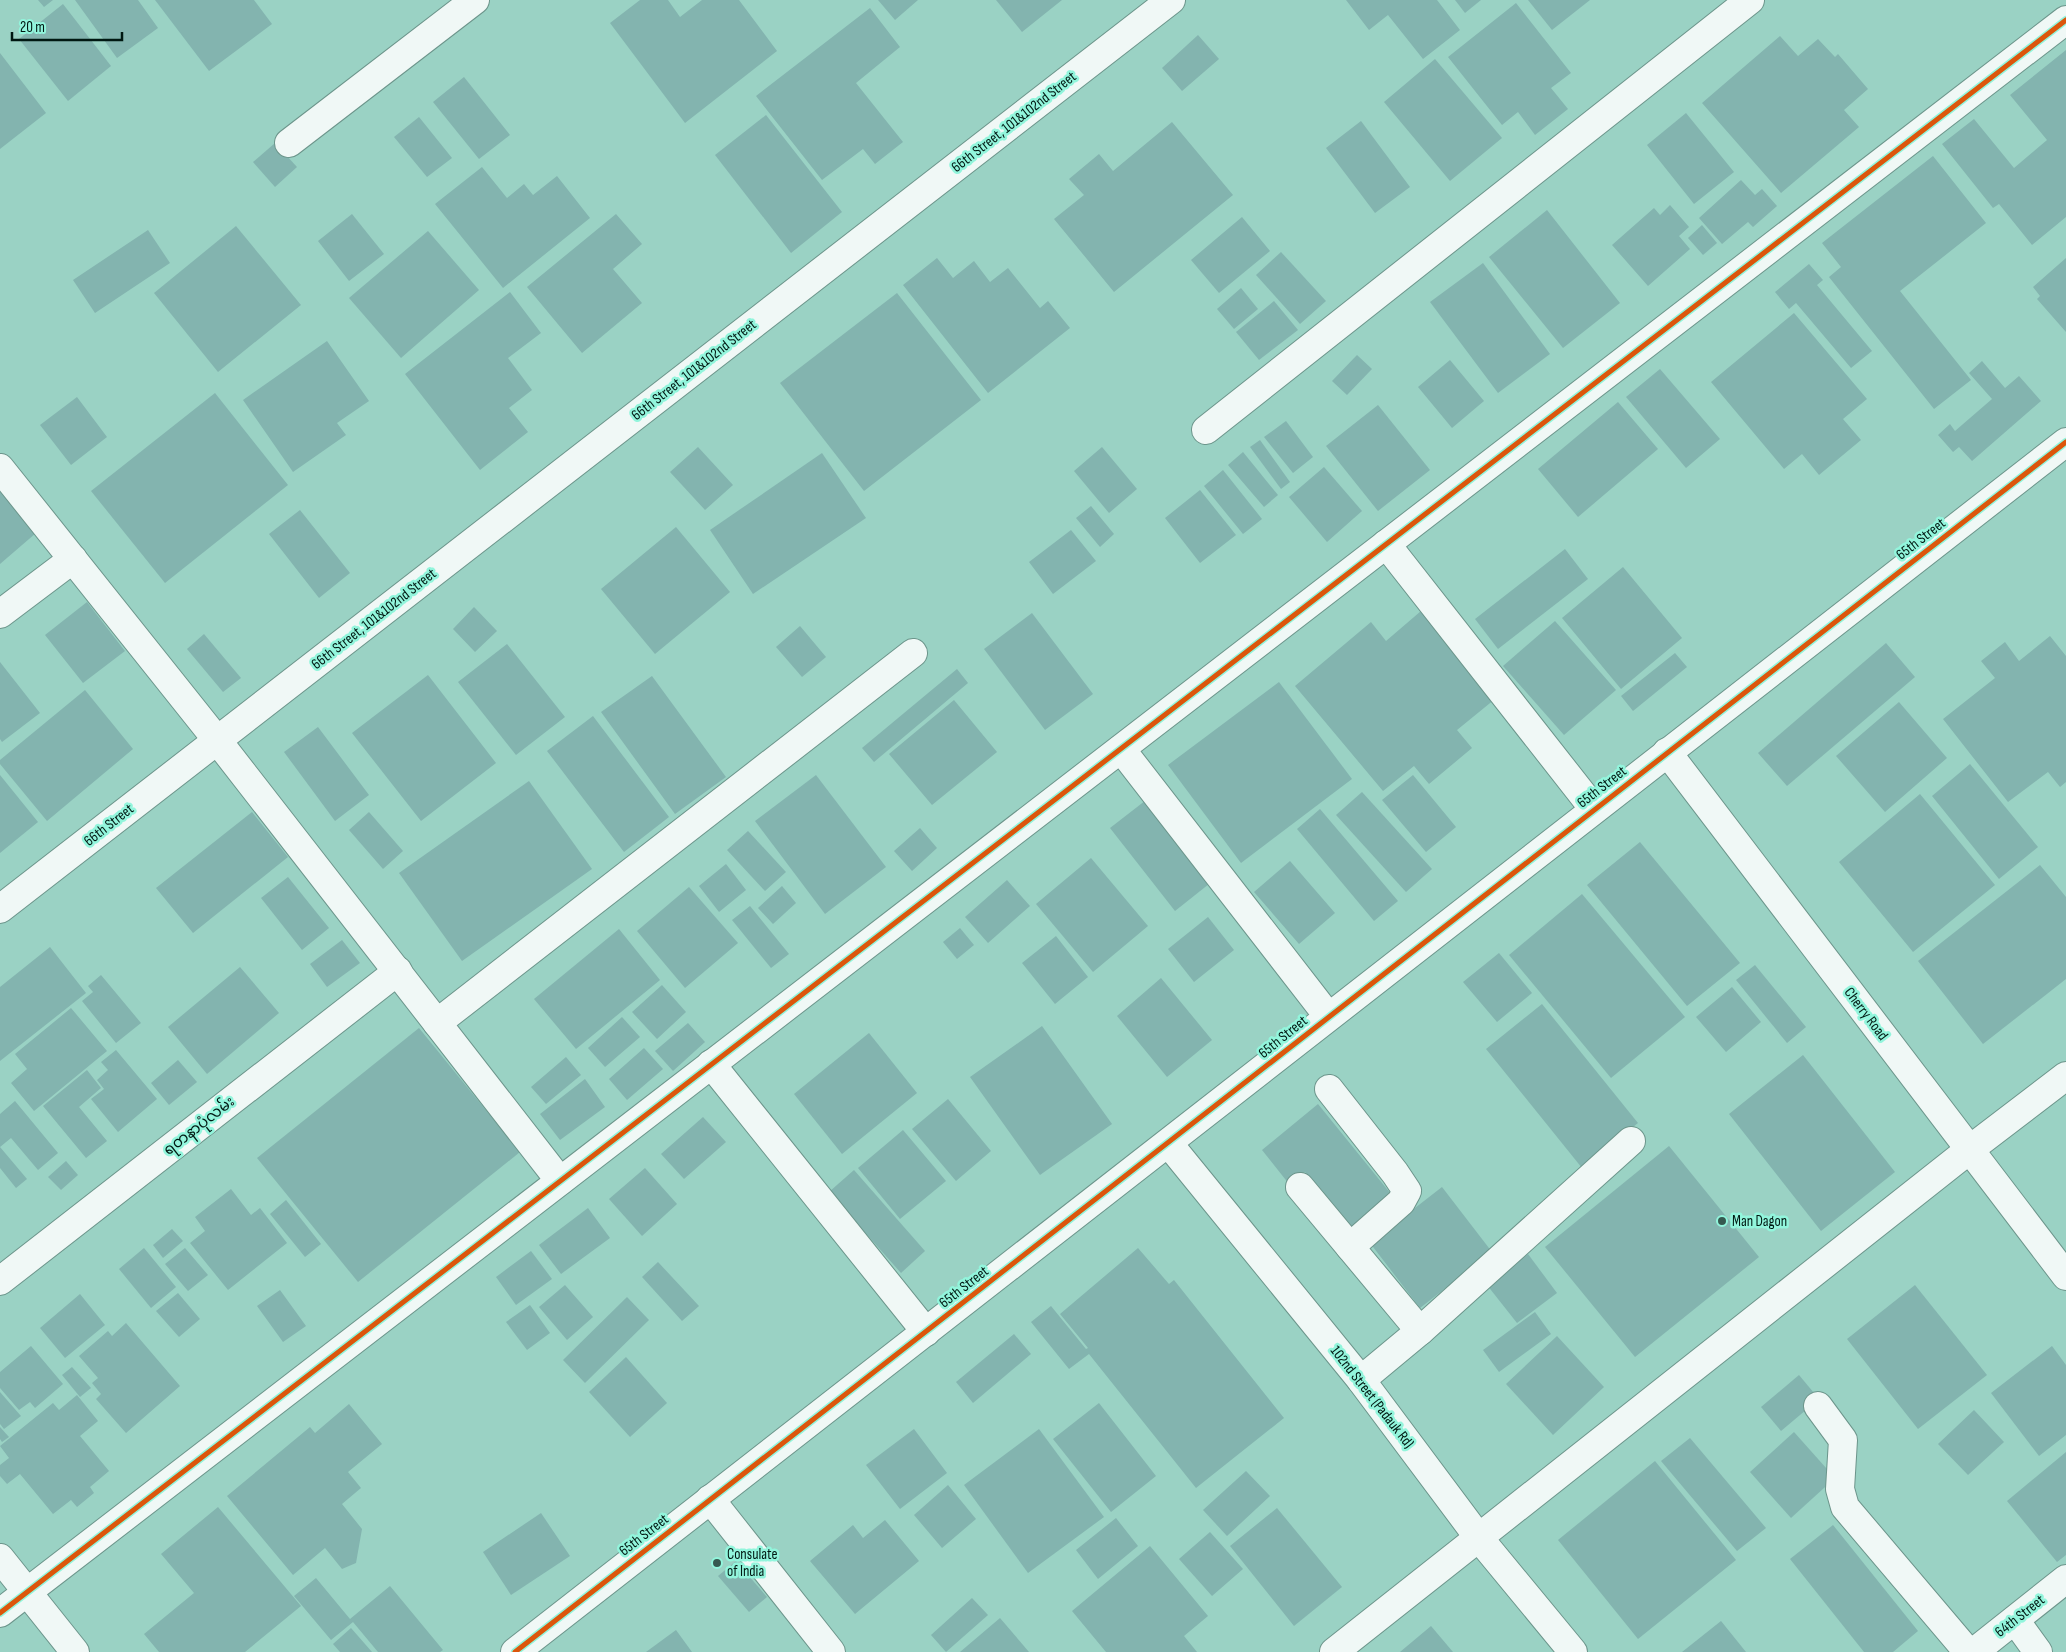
<svg xmlns="http://www.w3.org/2000/svg" width="2066" height="1652" font-family="'Sofia Sans Condensed','Noto Sans Myanmar',sans-serif">
  <rect width="100%" height="100%" fill="#9ad2c4"/>
  <g fill="#83b4af">
    <path d="M38 0H53L44 7Z"/>
    <path d="M75 0H138L158 28 117 58Z"/>
    <path d="M155 0H254L272 24 209 71Z"/>
    <path d="M640 0H668L680 17 702 0H739L777 51 685 123 610 23Z"/>
    <path d="M878 0H918L895 20Z"/>
    <path d="M996 0H1062L1022 32Z"/>
    <path d="M1346 0H1437L1460 30 1423 59 1388 15 1369 30Z"/>
    <path d="M1455 0H1481L1465 13Z"/>
    <path d="M1528 0H1590L1552 30Z"/>
    <path d="M1516 3 1571 73 1551 88 1568 109 1535 135 1518 112 1502 125 1448 57Z"/>
    <path d="M63 4 111 66 68 101 19 39Z"/>
    <path d="M870 8 900 47 856 83 903 142 875 164 863 149 822 180 756 96Z"/>
    <path d="M1198 35 1219 59 1182 91 1162 68Z"/>
    <path d="M1780 36 1798 56 1818 39 1835 57 1838 54 1868 89 1844 110 1859 127 1781 193 1702 103Z"/>
    <path d="M2066 50V217L2032 245 1999 204 1993 208 1942 144 1974 119 2014 168 2047 140 2010 95Z"/>
    <path d="M0 53 46 113 0 149Z"/>
    <path d="M1435 59 1502 138 1450 181 1384 102Z"/>
    <path d="M464 77 510 135 479 159 433 102Z"/>
    <path d="M1686 113 1734 172 1694 204 1647 145Z"/>
    <path d="M766 115 842 212 791 253 715 155Z"/>
    <path d="M419 117 452 158 427 177 394 137Z"/>
    <path d="M1361 121 1410 187 1375 213 1326 148Z"/>
    <path d="M1172 122 1233 195 1114 292 1054 219 1084 195 1069 179 1099 154 1113 171Z"/>
    <path d="M275 143 297 167 275 187 253 162Z"/>
    <path d="M1933 156 1986 223 1900 291 1971 380 1934 409 1829 277 1841 267 1822 243Z"/>
    <path d="M482 167 507 198 524 184 533 195 557 176 590 218 503 288 435 204Z"/>
    <path d="M1741 180 1755 195 1762 189 1777 206 1753 227 1748 222 1722 244 1699 218Z"/>
    <path d="M1670 205 1689 227 1679 236 1690 249 1648 286 1612 245 1654 208 1660 215Z"/>
    <path d="M1547 210 1620 303 1563 348 1489 257Z"/>
    <path d="M352 214 384 254 349 281 318 241Z"/>
    <path d="M616 214 642 244 613 269 642 303 582 353 527 287Z"/>
    <path d="M1242 217 1270 251 1219 293 1191 260Z"/>
    <path d="M1702 225 1717 243 1703 255 1688 238Z"/>
    <path d="M236 226 301 305 218 372 154 293Z"/>
    <path d="M148 230 170 263 95 313 73 280Z"/>
    <path d="M428 231 479 290 401 358 349 298Z"/>
    <path d="M1281 252 1326 301 1300 324 1256 275Z"/>
    <path d="M937 258 953 278 974 261 990 282 1008 268 1040 308 1048 301 1070 328 988 393 903 285Z"/>
    <path d="M2066 258V332L2037 299 2040 296 2033 287Z"/>
    <path d="M1483 263 1550 354 1498 393 1430 302Z"/>
    <path d="M1809 264 1823 280 1817 285 1872 351 1851 368 1796 303 1789 309 1775 292Z"/>
    <path d="M1241 288 1258 309 1234 329 1217 309Z"/>
    <path d="M510 292 541 333 508 358 532 390 509 408 528 432 480 470 405 374Z"/>
    <path d="M897 293 981 400 864 491 780 383Z"/>
    <path d="M1274 301 1298 330 1259 360 1236 332Z"/>
    <path d="M1794 313 1867 399 1843 419 1861 440 1819 475 1802 454 1784 469 1711 382Z"/>
    <path d="M327 341 369 401 337 423 346 435 293 472 243 400Z"/>
    <path d="M1357 355 1372 369 1347 395 1332 381Z"/>
    <path d="M1450 360 1484 401 1452 428 1418 387Z"/>
    <path d="M1982 361 2005 388 2019 376 2041 401 1972 461 1959 447 1953 452 1938 435 1950 424 1955 431 1992 399 1969 373Z"/>
    <path d="M1660 369 1720 439 1686 468 1626 397Z"/>
    <path d="M215 393 288 485 165 583 91 491Z"/>
    <path d="M77 397 107 437 71 465 40 425Z"/>
    <path d="M1618 402 1658 449 1578 517 1538 469Z"/>
    <path d="M1378 405 1430 470 1378 511 1326 446Z"/>
    <path d="M1286 421 1313 457 1293 473 1264 437Z"/>
    <path d="M1260 440 1290 482 1281 489 1250 447Z"/>
    <path d="M698 447 733 485 705 510 670 472Z"/>
    <path d="M1102 447 1137 489 1109 513 1074 471Z"/>
    <path d="M1243 452 1278 495 1264 507 1228 465Z"/>
    <path d="M822 453 866 518 753 594 710 530Z"/>
    <path d="M1324 467 1362 511 1327 542 1289 497Z"/>
    <path d="M1223 470 1262 519 1243 534 1204 486Z"/>
    <path d="M0 490 36 533 0 564Z"/>
    <path d="M1200 490 1236 535 1200 563 1165 518Z"/>
    <path d="M1091 506 1114 534 1100 547 1076 518Z"/>
    <path d="M300 510 350 573 319 598 269 534Z"/>
    <path d="M676 527 730 592 655 654 601 589Z"/>
    <path d="M1071 530 1096 561 1053 594 1029 562Z"/>
    <path d="M1565 549 1588 579 1498 649 1475 619Z"/>
    <path d="M1623 567 1682 638 1621 689 1562 618Z"/>
    <path d="M87 602 125 651 83 683 45 635Z"/>
    <path d="M474 607 497 631 475 652 453 629Z"/>
    <path d="M1421 611 1495 699 1457 730 1472 748 1429 784 1414 766 1383 791 1295 686 1371 622 1386 641Z"/>
    <path d="M1032 613 1093 694 1045 730 984 649Z"/>
    <path d="M1555 621 1616 690 1564 735 1503 666Z"/>
    <path d="M800 626 826 657 802 677 776 647Z"/>
    <path d="M204 634 241 678 223 692 187 649Z"/>
    <path d="M2050 636 2066 656V782L2060 787 2048 772 2008 802 1943 719 1995 678 1981 661 2005 642 2019 661Z"/>
    <path d="M1886 643 1915 677 1787 786 1758 753Z"/>
    <path d="M507 644 565 717 516 755 458 682Z"/>
    <path d="M1675 653 1687 667 1633 711 1621 696Z"/>
    <path d="M0 662 40 713 2 742 0 739Z"/>
    <path d="M957 669 968 683 874 762 862 748Z"/>
    <path d="M428 675 496 763 421 821 352 733Z"/>
    <path d="M652 676 726 777 675 814 601 712Z"/>
    <path d="M1279 682 1352 779 1241 863 1168 765Z"/>
    <path d="M85 690 133 749 47 821 0 764V760Z"/>
    <path d="M954 700 997 752 932 805 889 754Z"/>
    <path d="M1899 702 1947 758 1885 812 1836 756Z"/>
    <path d="M593 716 669 817 624 852 547 751Z"/>
    <path d="M318 727 369 795 335 821 284 752Z"/>
    <path d="M1970 764 2038 847 1999 879 1932 796Z"/>
    <path d="M0 775 38 822 0 853Z"/>
    <path d="M816 775 886 867 825 914 755 821Z"/>
    <path d="M1413 775 1456 827 1426 852 1382 800Z"/>
    <path d="M529 781 592 869 462 961 399 873Z"/>
    <path d="M1362 792 1432 869 1406 892 1336 815Z"/>
    <path d="M1920 794 1995 885 1913 952 1839 862Z"/>
    <path d="M1150 797 1214 880 1175 911 1110 828Z"/>
    <path d="M1320 809 1398 901 1374 921 1297 829Z"/>
    <path d="M252 812 288 857 193 933 156 888Z"/>
    <path d="M369 812 403 851 383 869 349 830Z"/>
    <path d="M920 828 937 848 912 871 894 851Z"/>
    <path d="M748 831 786 872 765 891 727 850Z"/>
    <path d="M1640 842 1740 963 1687 1006 1587 885Z"/>
    <path d="M1091 858 1148 926 1093 972 1036 904Z"/>
    <path d="M1290 861 1335 913 1299 944 1254 892Z"/>
    <path d="M726 864 746 890 719 912 699 886Z"/>
    <path d="M2040 865 2066 897V979L1983 1044 1918 961Z"/>
    <path d="M288 877 329 928 302 950 261 898Z"/>
    <path d="M1007 880 1030 906 988 943 965 917Z"/>
    <path d="M782 886 796 903 773 924 758 908Z"/>
    <path d="M689 887 738 943 685 988 637 931Z"/>
    <path d="M1582 894 1685 1017 1611 1078 1509 955Z"/>
    <path d="M750 906 789 954 771 968 732 920Z"/>
    <path d="M1208 917 1234 950 1194 982 1168 949Z"/>
    <path d="M960 928 974 945 957 959 943 942Z"/>
    <path d="M619 929 660 980 576 1049 534 999Z"/>
    <path d="M1056 936 1088 977 1055 1004 1022 963Z"/>
    <path d="M342 940 360 963 327 987 310 964Z"/>
    <path d="M50 947 86 993 0 1061V987Z"/>
    <path d="M1499 953 1532 993 1497 1022 1463 982Z"/>
    <path d="M1755 965 1806 1027 1787 1043 1736 980Z"/>
    <path d="M240 967 279 1013 207 1074 168 1027Z"/>
    <path d="M101 975 141 1023 116 1043 82 1001 93 992 88 986Z"/>
    <path d="M1161 978 1212 1040 1167 1077 1117 1016Z"/>
    <path d="M662 985 686 1012 657 1039 632 1012Z"/>
    <path d="M1732 987 1761 1022 1726 1052 1696 1017Z"/>
    <path d="M1542 1004 1638 1123 1582 1168 1486 1049Z"/>
    <path d="M71 1008 107 1051 34 1111 11 1083 27 1069 15 1054Z"/>
    <path d="M622 1017 640 1037 605 1067 588 1048Z"/>
    <path d="M688 1023 705 1042 673 1071 655 1051Z"/>
    <path d="M1042 1026 1112 1124 1040 1175 970 1077Z"/>
    <path d="M419 1028 520 1152 358 1282 257 1158Z"/>
    <path d="M869 1033 917 1093 842 1154 794 1094Z"/>
    <path d="M644 1048 663 1069 627 1100 609 1079Z"/>
    <path d="M116 1050 157 1099 118 1132 91 1099 104 1089 97 1080 108 1070 101 1062Z"/>
    <path d="M1803 1055 1895 1172 1821 1231 1729 1114Z"/>
    <path d="M566 1057 581 1075 546 1104 531 1087Z"/>
    <path d="M178 1060 197 1082 169 1105 151 1083Z"/>
    <path d="M87 1070 101 1088 79 1107 107 1141 86 1158 43 1106Z"/>
    <path d="M585 1079 605 1107 560 1140 540 1114Z"/>
    <path d="M948 1099 991 1151 956 1181 912 1129Z"/>
    <path d="M15 1101 58 1153 38 1170 11 1138 0 1147 27 1179 16 1188 0 1168V1114Z"/>
    <path d="M1318 1104 1395 1199 1354 1232 1305 1172 1289 1184 1262 1150Z"/>
    <path d="M703 1117 726 1142 684 1179 661 1154Z"/>
    <path d="M903 1130 946 1181 900 1219 858 1168Z"/>
    <path d="M1669 1146 1759 1257 1635 1357 1545 1247Z"/>
    <path d="M66 1161 78 1175 61 1190 48 1177Z"/>
    <path d="M645 1168 677 1204 642 1236 609 1199Z"/>
    <path d="M854 1170 925 1251 901 1273 829 1192Z"/>
    <path d="M1442 1187 1492 1252 1420 1308 1370 1243Z"/>
    <path d="M231 1189 251 1215 260 1208 287 1243 228 1290 190 1243 205 1231 195 1217Z"/>
    <path d="M286 1200 321 1244 305 1257 270 1214Z"/>
    <path d="M588 1208 610 1238 561 1274 539 1245Z"/>
    <path d="M172 1229 183 1241 163 1258 153 1245Z"/>
    <path d="M144 1248 176 1287 151 1308 119 1269Z"/>
    <path d="M185 1248 208 1275 188 1291 165 1264Z"/>
    <path d="M1138 1248 1169 1284 1174 1280 1284 1418 1196 1488 1089 1354 1069 1369 1031 1322 1051 1306 1086 1349 1088 1348 1060 1314Z"/>
    <path d="M531 1251 552 1279 516 1305 496 1277Z"/>
    <path d="M1528 1254 1557 1293 1517 1323 1487 1285Z"/>
    <path d="M658 1262 699 1306 682 1321 642 1277Z"/>
    <path d="M565 1285 593 1317 567 1340 539 1307Z"/>
    <path d="M1915 1285 1987 1375 1918 1429 1847 1339Z"/>
    <path d="M280 1290 306 1326 283 1342 257 1306Z"/>
    <path d="M178 1293 200 1319 179 1337 156 1311Z"/>
    <path d="M80 1294 105 1325 65 1358 40 1328Z"/>
    <path d="M627 1297 649 1320 585 1383 563 1360Z"/>
    <path d="M530 1305 550 1333 527 1350 506 1322Z"/>
    <path d="M1535 1312 1551 1334 1499 1372 1483 1350Z"/>
    <path d="M126 1323 180 1386 126 1433 96 1399 101 1394 92 1383 98 1378 79 1356 108 1331 112 1336Z"/>
    <path d="M1014 1334 1031 1354 973 1403 956 1382Z"/>
    <path d="M1557 1336 1604 1387 1553 1435 1506 1384Z"/>
    <path d="M31 1346 63 1384 35 1408 30 1402 19 1410 0 1388V1372Z"/>
    <path d="M2052 1346 2066 1365V1435L2039 1456 1991 1393Z"/>
    <path d="M626 1357 667 1403 630 1437 589 1392Z"/>
    <path d="M72 1367 91 1388 80 1397 62 1375Z"/>
    <path d="M1799 1375 1819 1399 1781 1431 1761 1407Z"/>
    <path d="M0 1392 21 1416 4 1429 0 1424Z"/>
    <path d="M77 1395 98 1421 80 1436 109 1471 90 1487 94 1493 77 1507 71 1500 53 1514 20 1474 7 1484 0 1476V1465L9 1458 0 1446 53 1403 59 1410Z"/>
    <path d="M1099 1403 1156 1476 1111 1512 1053 1439Z"/>
    <path d="M349 1404 382 1444 348 1472 361 1488 342 1504 362 1529 356 1563 342 1569 325 1548 293 1575 227 1496 310 1427 315 1433Z"/>
    <path d="M1974 1410 2004 1442 1968 1475 1938 1444Z"/>
    <path d="M0 1427 9 1437 2 1442 0 1439Z"/>
    <path d="M914 1429 947 1473 900 1509 866 1465Z"/>
    <path d="M1039 1429 1104 1517 1028 1573 964 1485Z"/>
    <path d="M1794 1432 1835 1478 1791 1518 1750 1472Z"/>
    <path d="M1690 1438 1766 1528 1737 1551 1661 1461Z"/>
    <path d="M2066 1452V1555L2057 1562 2007 1501Z"/>
    <path d="M1655 1461 1736 1560 1638 1639 1558 1540Z"/>
    <path d="M1246 1471 1270 1496 1227 1536 1203 1510Z"/>
    <path d="M948 1485 976 1519 942 1548 914 1515Z"/>
    <path d="M218 1507 301 1606 245 1652H159L144 1634 194 1593 161 1554Z"/>
    <path d="M1277 1508 1342 1587 1294 1626 1230 1546Z"/>
    <path d="M541 1513 570 1556 511 1595 483 1552Z"/>
    <path d="M1116 1518 1138 1546 1098 1579 1076 1550Z"/>
    <path d="M885 1520 919 1561 855 1614 810 1561 853 1525 863 1538Z"/>
    <path d="M1833 1525 1918 1631 1893 1652H1864L1790 1559Z"/>
    <path d="M1210 1532 1243 1569 1212 1596 1179 1559Z"/>
    <path d="M1150 1546 1208 1616 1184 1636 1197 1652H1106L1072 1611Z"/>
    <path d="M736 1561 767 1597 749 1612 718 1576Z"/>
    <path d="M316 1578 350 1619 390 1586 443 1650 440 1652H378L353 1622 331 1640 294 1596Z"/>
    <path d="M972 1598 988 1615 946 1652 931 1635Z"/>
    <path d="M1000 1618 1029 1652H960Z"/>
    <path d="M1721 1621 1746 1652H1682Z"/>
    <path d="M1431 1626 1453 1652H1400Z"/>
    <path d="M351 1628 372 1652H340L333 1644Z"/>
    <path d="M676 1630 692 1652H646Z"/>
  </g>
  <g fill="none" stroke-linecap="round" stroke-linejoin="round">
    <g stroke="#6c958b" stroke-width="30">
      <g id="minor">
        <path d="M289 143 475 0"/>
        <path d="M1206 430 1750 0"/>
        <path d="M0 468 217 740 560 1181"/>
        <path d="M1386 544 1594 809"/>
        <path d="M0 614 73 559"/>
        <path d="M1121 749 1328 1016"/>
        <path d="M1667 752 2066 1276"/>
        <path d="M0 909 1171 0"/>
        <path d="M437 1023 913 653"/>
        <path d="M711 1064 926 1332"/>
        <path d="M1329 1089 1395 1173 1407 1191 1401 1202 1350 1247"/>
        <path d="M1169 1144 1361 1380 1479 1538 1573 1652"/>
        <path d="M1300 1187 1420 1331"/>
        <path d="M0 1281 398 971"/>
        <path d="M1361 1380 1420 1331 1631 1141"/>
        <path d="M1818 1406 1843 1440 1840 1489 1845 1507 1968 1652"/>
        <path d="M710 1499 831 1652"/>
        <path d="M0 1558 75 1652"/>
        <path d="M0 1613 2066 20"/>
        <path d="M2015 1620 2038 1652"/>
        <path d="M515 1652 2066 442"/>
        <path d="M1334 1652 1969 1150 2066 1076"/>
        <path d="M1974 1652 2066 1579"/>
      </g>
    </g>
    <use href="#minor" stroke="#f0f8f6" stroke-width="28"/>
    <g stroke="#92f5dc" stroke-width="8">
      <g id="cycleway">
        <path d="M0 1613 2066 20"/>
        <path d="M515 1652 2066 442"/>
      </g>
    </g>
    <use href="#cycleway" stroke="#dc560c" stroke-width="5"/>
  </g>
  <g fill="#365950" stroke="#92f5dc" stroke-width="2">
    <circle cx="1722" cy="1221" r="5"/>
    <circle cx="717" cy="1563" r="5"/>
  </g>
  <g text-anchor="middle" dominant-baseline="central" stroke-width="5" stroke-linejoin="round" paint-order="stroke">
    <g font-size="15" fill="#001812" stroke="#92f5dc">
      <text transform="translate(1014 122) rotate(-38)">66th Street, 101&amp;102nd Street</text>
      <text transform="translate(694 370) rotate(-38)">66th Street, 101&amp;102nd Street</text>
      <text transform="translate(1921 539) rotate(-38)">65th Street</text>
      <text transform="translate(374 619) rotate(-38)">66th Street, 101&amp;102nd Street</text>
      <text transform="translate(1602 787) rotate(-38)">65th Street</text>
      <text transform="translate(109 825) rotate(-38)">66th Street</text>
      <text transform="translate(1866 1014) rotate(53)">Cherry Road</text>
      <text transform="translate(1283 1037) rotate(-39)">65th Street</text>
      <text transform="translate(199 1126) rotate(-38)">ရတနာပုံလမ်း</text>
      <text transform="translate(964 1287) rotate(-38)">65th Street</text>
      <text transform="translate(1372 1397) rotate(52)">102nd Street (Padauk Rd)</text>
      <text transform="translate(644 1535) rotate(-38)">65th Street</text>
      <text transform="translate(2020 1616) rotate(-38)">64th Street</text>
    </g>
    <g font-size="15" fill="#001812" stroke="#92f5dc" text-anchor="start">
      <text x="1732" y="1221">Man Dagon</text>
      <text x="727" y="1554">Consulate<tspan x="727" dy="17">of India</tspan></text>
    </g>
  </g>
  <path d="M12 32v8h110v-8" fill="none" stroke="#001812" stroke-width="2.5"/>
  <text x="20" y="32" font-size="15" fill="#001812" stroke="#92f5dc" stroke-width="4" paint-order="stroke">20 m</text>
</svg>
